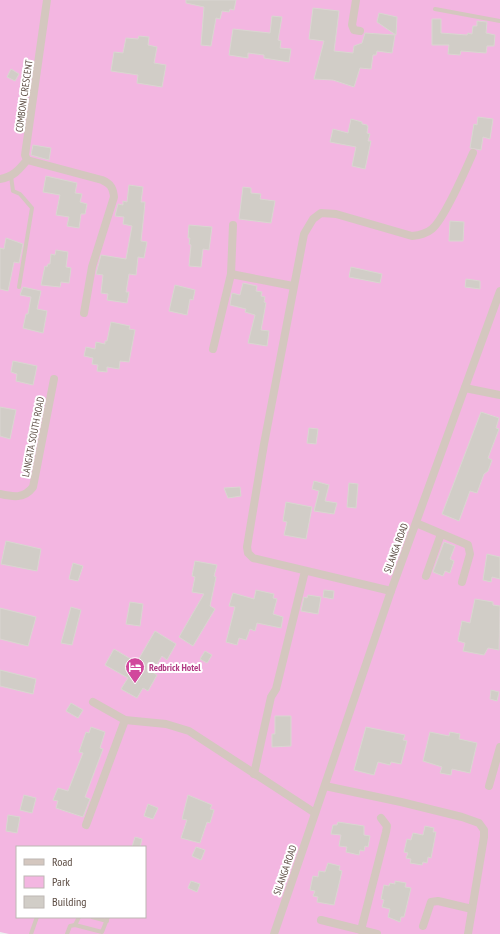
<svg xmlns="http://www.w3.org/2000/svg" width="500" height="934" font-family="'PT Sans Narrow',sans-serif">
  <rect width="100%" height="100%" fill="#edf0f0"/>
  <path fill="#f3b6e1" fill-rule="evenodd" d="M0 0H500V934H9L0 932ZM17 847H145V917H17Z"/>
  <g fill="#d1cdc7" stroke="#dad6d1">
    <path d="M186 0H236L234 10 230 9 229 12 222 11 220 19 216 18 211 46 201 45 204 7 186 3Z"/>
    <path d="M313 8 339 11 334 51 353 53 354 46 362 43 365 33 395 35 392 53 377 51 376 55H373L371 69 360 68 354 87 333 80 314 79 324 41 309 39Z"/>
    <path d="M379 13 397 17 396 35 377 22Z"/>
    <path d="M272 16 282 17 278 40 281 41 280 48 291 49 289 62 264 58V55L248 53V58L229 55 233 29 270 33Z"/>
    <path d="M432 19H441V33L467 35 468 33 472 34 473 26H477V21L487 22 486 33 495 35 494 46H487L486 53 461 51 460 55 448 54 449 45H432Z"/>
    <path d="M139 36 149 37 148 45 157 47 154 63 166 65 162 87 137 83 138 75 111 71 114 52 123 53 126 38 138 39Z"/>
    <path d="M11 69 19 74 15 81 7 77Z"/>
    <path d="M478 117 493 119 490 139 483 137 481 150 470 148 474 124 477 125Z"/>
    <path d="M351 119 362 122V124L367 125 368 127 367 133 370 134 368 141H371L365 169 352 166 356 147 330 142 333 129 348 133Z"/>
    <path d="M33 145 51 148 49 160 31 155Z"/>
    <path d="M46 176 77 183 75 193 82 194 80 202 87 204 85 214H81L79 228 67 226 69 217 56 215 60 195 43 192Z"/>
    <path d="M129 185 143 187 141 202H145L144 213 141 241 147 242 144 258 138 257 136 275 129 274 126 292H129L127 303 107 300 108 294 101 293 103 275 96 274 101 255 126 259 132 226 123 224 124 217 115 216 118 204 123 205V201L127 202Z"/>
    <path d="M243 187 251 188V193L261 194 260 199 275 201 271 223 239 219Z"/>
    <path d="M450 221 464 222 463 241H449Z"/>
    <path d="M189 225 212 227 209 250 203 249 201 267 189 266 191 245 189 244 190 238H188Z"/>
    <path d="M6 238 23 244 19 263 14 262 8 291 0 289V248L4 249Z"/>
    <path d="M56 250 68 252 66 267 71 268 69 283 61 282 60 287 41 285 45 266 47 267 48 264H50L51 254 55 255Z"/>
    <path d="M351 267 382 274 380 283 349 277Z"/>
    <path d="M466 279 480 281V289L465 287Z"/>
    <path d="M243 283 257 286 256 291 262 292 261 296 265 297 264 302 266 303 261 330 269 331 267 346 248 343 255 315 245 312 246 309 230 305 232 293 240 295Z"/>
    <path d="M175 285 195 290 193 300 190 299 187 315 169 311Z"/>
    <path d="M23 287 41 291 37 309 47 311 43 333 23 328 26 314H28L31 297 20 295Z"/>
    <path d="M111 322 130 326 129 329 135 330 129 362 120 361 119 369 107 367V372L97 371 98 365 92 364 93 358 84 356 86 347 95 349 96 342 105 344V341H107Z"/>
    <path d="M13 361 37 366 33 385 16 381 17 374 11 372Z"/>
    <path d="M0 407 16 410 10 439 0 436Z"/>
    <path d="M481 412 499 418 496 428 499 429 488 458 492 460 488 471 484 474 477 493 470 491 459 521 442 514Z"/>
    <path d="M309 428 318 429 316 444 307 443Z"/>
    <path d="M314 481 329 485 325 501 337 503 334 514 314 511 319 491 312 489Z"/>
    <path d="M349 483 358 484 356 508 347 507Z"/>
    <path d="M240 487 241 496 228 498 224 488Z"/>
    <path d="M286 502 312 507 306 539 284 535 287 522 283 521Z"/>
    <path d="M6 541 41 549 37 571 1 564Z"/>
    <path d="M444 542 455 546 450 559 454 561 450 573 445 571 443 576 433 572Z"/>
    <path d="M487 554 500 557V579L492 577 491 582 483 580Z"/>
    <path d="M195 561 217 565 214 576 216 577 210 606 215 609 193 646 179 637 204 594 192 592 195 577 192 576Z"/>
    <path d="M73 563 83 566 78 581 69 579Z"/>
    <path d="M256 590 274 594 273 598 277 599 273 614 283 617 281 628 257 623 255 631 250 629 246 640 239 638 237 645 226 642 235 607 229 606 233 593 254 599Z"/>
    <path d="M324 590 334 591 333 599 323 597Z"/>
    <path d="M308 595 321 597 318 614 301 611 304 597 307 598Z"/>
    <path d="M475 599 493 602V605L500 606 499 650 488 648 484 655 463 651 465 643 458 641 462 621 470 623Z"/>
    <path d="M130 602 143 604 140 626 126 624Z"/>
    <path d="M71 607 81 610 72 645 61 643Z"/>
    <path d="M0 608 36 617 28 646 0 639Z"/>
    <path d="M155 631 176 644 167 660 162 656 152 672 157 675 148 691 143 688 137 698 121 689 128 678 105 665 114 649 134 661V667Z"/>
    <path d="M205 651 212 655 207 663 200 659Z"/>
    <path d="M0 670 36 679 33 694 0 686Z"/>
    <path d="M491 690 499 692 497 701 490 699Z"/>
    <path d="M71 703 83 710 78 718 66 711Z"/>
    <path d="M275 716H291V746L272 747V734H275Z"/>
    <path d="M91 727 105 732 100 748 103 749 85 797 90 799 83 817 56 808 58 801 53 800 58 788 68 791 83 753 79 752 86 732 89 733Z"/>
    <path d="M366 727 405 735 403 740 407 741 401 764 391 762 390 765 378 762 374 775 354 770Z"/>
    <path d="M430 732 449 736 450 732 460 734 459 739 477 743 470 773 452 769 451 775 440 773 442 767 423 761Z"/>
    <path d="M24 795 36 798 32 813 20 810Z"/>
    <path d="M188 795 212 805 210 809 214 810 210 823 207 822 200 843 181 838 187 820 182 819Z"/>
    <path d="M148 804 158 808 153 819 144 816Z"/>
    <path d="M8 815 20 817 17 833 6 831Z"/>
    <path d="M338 822 364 826V835L370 836 368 847 365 846 364 851 360 850 359 855 346 852 347 847 339 846 341 835 331 834 333 825H337Z"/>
    <path d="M425 826 434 828 433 832H436L431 858 428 857 427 863 423 862 422 865 410 863 411 859 406 858 408 853 404 852 407 839 411 840 413 833 423 835Z"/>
    <path d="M135 837 142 839 140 847H132Z"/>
    <path d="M196 847 205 850 201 860 192 856Z"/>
    <path d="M328 863 340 866 339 870 342 871 334 905 317 902 318 897 313 896 315 891 310 890 313 876 318 877 319 871 325 872Z"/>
    <path d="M191 881 200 884 197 892 188 888Z"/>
    <path d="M395 881 406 883 405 887 411 888 404 917H401L400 922 388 917 390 909 382 907 384 900 381 899 384 885 389 886 390 883 395 884Z"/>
  </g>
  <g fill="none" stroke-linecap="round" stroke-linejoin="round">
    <g stroke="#d4c7bf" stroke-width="4">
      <path d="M435 9 500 21"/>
      <path d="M11 176 13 191 20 194 32 208 19 287"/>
      <path d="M92 917 107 921"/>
      <path d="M75 925 79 917"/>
      <path d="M31 934 37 917"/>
      <path d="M67 934 70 926 75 925 102 932 108 917"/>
    </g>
    <g stroke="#d4c7bf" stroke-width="8">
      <path d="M356 0 352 25 354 30 360 31"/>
      <path d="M27 160 102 180C111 184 113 188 114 197L92 267 84 313"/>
      <path d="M0 179C13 177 19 170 27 160L25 155 47 0"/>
      <path d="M231 274 293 286"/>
      <path d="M213 349 231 274 233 225"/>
      <path d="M465 388 500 395"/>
      <path d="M0 494C13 497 24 499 33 487L54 379"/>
      <path d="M416 523 468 545 470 554 462 582"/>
      <path d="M426 576 441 534"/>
      <path d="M391 591 253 558 248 553 247 547 264 444 304 234 313 219 321 213 336 214 412 236C420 235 426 234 432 229 444 219 466 169 473 153"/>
      <path d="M93 702 125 720 166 724 189 731 315 813"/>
      <path d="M254 774 271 697 276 689 305 571"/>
      <path d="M325 786 401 802 462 817 479 823 484 830V837L468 934"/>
      <path d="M489 786 500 747"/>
      <path d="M86 825 125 720"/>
      <path d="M321 920 377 934"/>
      <path d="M423 926 431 902 438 901 472 909"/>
      <path d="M361 930 386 832 387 826 381 818"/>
      <path d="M274 934 391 591 500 291"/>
    </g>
  </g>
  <defs>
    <g id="hotel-pin" transform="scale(1)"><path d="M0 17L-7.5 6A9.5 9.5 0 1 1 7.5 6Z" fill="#d1479c" stroke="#fff"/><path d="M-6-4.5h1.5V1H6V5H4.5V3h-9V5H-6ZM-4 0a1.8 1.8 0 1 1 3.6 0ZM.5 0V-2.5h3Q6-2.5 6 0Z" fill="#fff"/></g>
  </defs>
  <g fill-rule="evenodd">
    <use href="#hotel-pin" x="135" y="667"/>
  </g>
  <g text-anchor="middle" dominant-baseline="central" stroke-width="4" stroke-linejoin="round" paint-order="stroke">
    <g font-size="10" fill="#5d4d44" stroke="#fff">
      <text transform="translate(24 96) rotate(-82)">COMBONI CRESCENT</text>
      <text transform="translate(33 437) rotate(-79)">LANG'ATA SOUTH ROAD</text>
      <text transform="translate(396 548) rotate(-70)">SILANGA ROAD</text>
      <text transform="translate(285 870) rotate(-71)">SILANGA ROAD</text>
    </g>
    <g font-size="10" font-weight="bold" fill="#b23c85" stroke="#fff" text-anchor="start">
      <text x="149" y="667">Redbrick Hotel</text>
    </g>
  </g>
  <rect x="16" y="846" width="130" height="72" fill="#ffffff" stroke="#beb8b4"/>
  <rect x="24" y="859" width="20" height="6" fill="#d4c7bf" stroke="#beb8b4"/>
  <text x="52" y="866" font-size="12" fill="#5d4d44">Road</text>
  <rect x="24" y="876" width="20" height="12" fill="#f3b6e1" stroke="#beb8b4"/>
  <text x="52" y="886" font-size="12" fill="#5d4d44">Park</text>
  <rect x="24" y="896" width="20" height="12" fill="#d1cdc7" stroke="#beb8b4"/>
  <text x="52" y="906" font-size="12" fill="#5d4d44">Building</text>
</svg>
